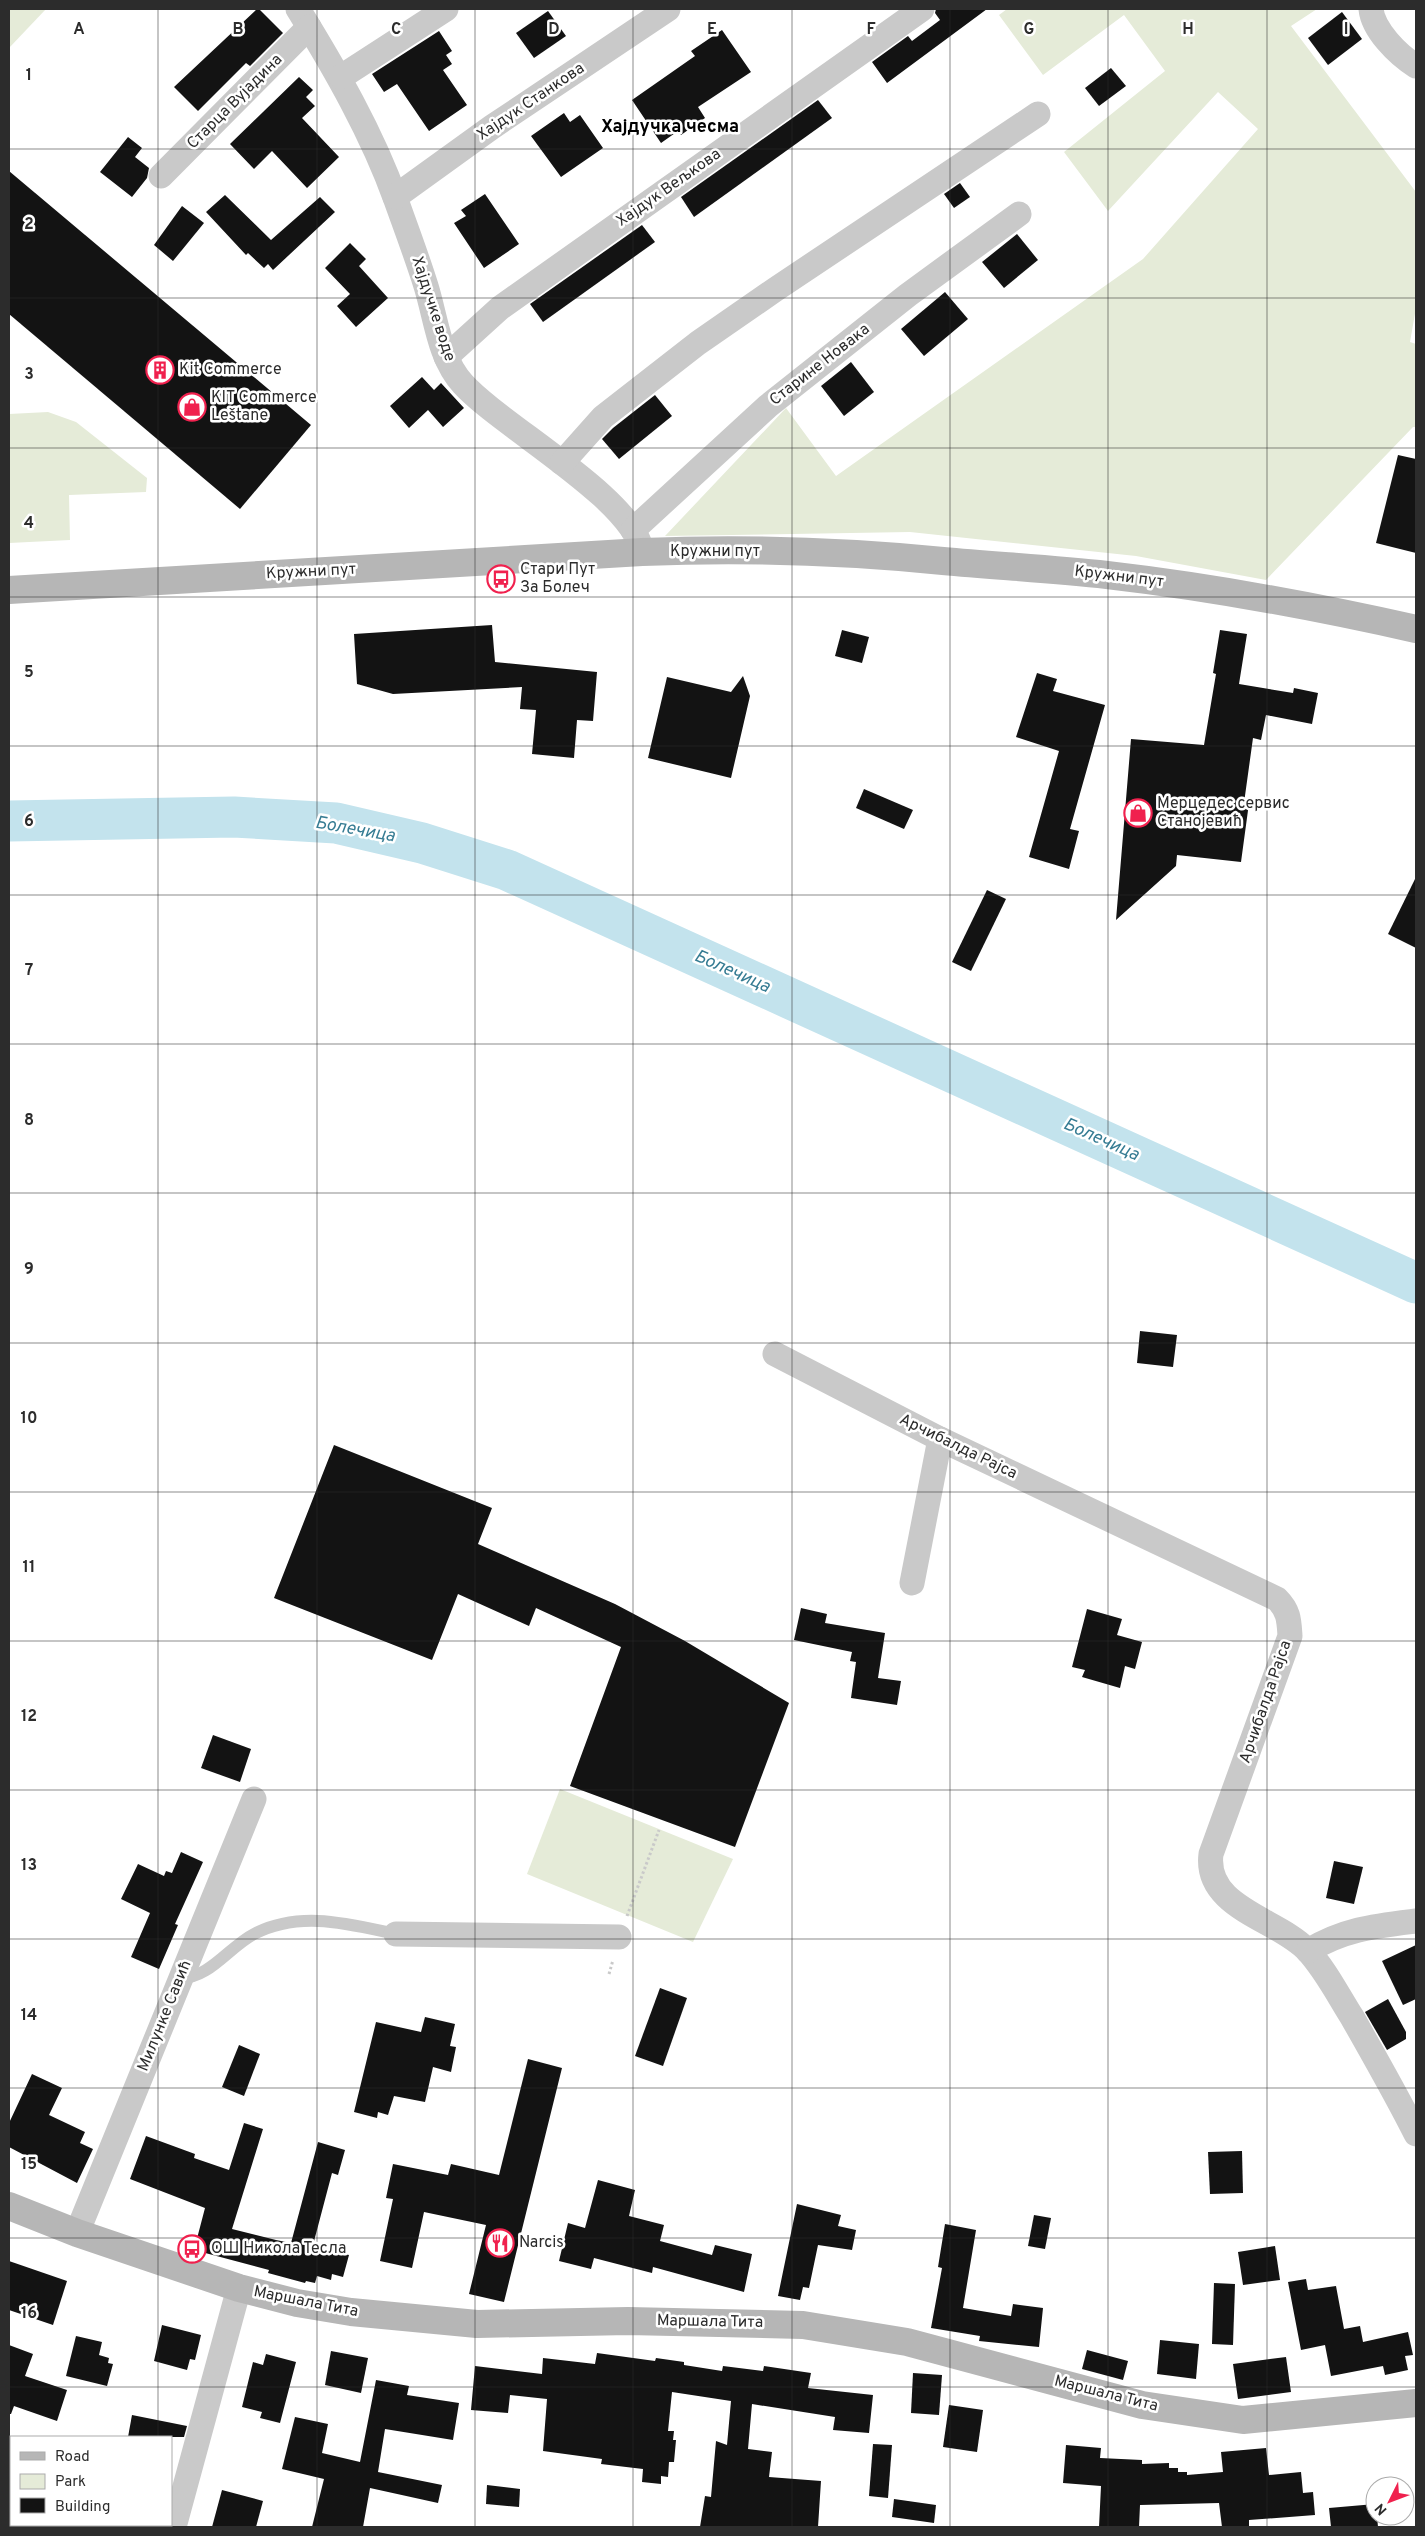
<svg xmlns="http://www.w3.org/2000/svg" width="1425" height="2536" font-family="Overpass,sans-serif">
  <rect width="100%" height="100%" fill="#fff"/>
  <g fill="#e5ebd8">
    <path d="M9 9H46L9 48Z"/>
    <path d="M1007 9H1317L1291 26 1416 192V308L1410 342 1416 344V427H1413L1266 580 1136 556 910 532 665 536 786 408 836 476 1143 259 1258 129 1218 92 1108 211 1064 152 1165 71 1124 15 1043 75 999 15Z"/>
    <path d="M48 412 76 422 147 478 146 492 69 495 70 540 9 543V414Z"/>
    <path d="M560 1789 733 1859 693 1942 527 1874Z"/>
  </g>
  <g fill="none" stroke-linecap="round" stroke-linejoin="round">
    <path stroke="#c3e3ed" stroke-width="41" d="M9 821 234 817 336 823 422 843 507 870 1416 1283"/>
  </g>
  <g fill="#131313">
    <path d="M257 9H259L283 33 250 66 246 63 198 111 174 87Z"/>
    <path d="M936 9H987L887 83 872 62 908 36 912 41 940 20 935 13Z"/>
    <path d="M548 11 566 36 534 58 516 33Z"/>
    <path d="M1342 12 1362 39 1328 65 1308 38Z"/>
    <path d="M722 30 751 72 698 107 705 118 681 135 678 131 661 143 632 100 695 56 691 51Z"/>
    <path d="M439 31 452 51 446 55 452 64 443 70 467 105 429 131 397 84 384 92 372 74Z"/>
    <path d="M1111 68 1126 86 1099 106 1085 88Z"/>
    <path d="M299 77 313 90 306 97 315 106 302 118 339 157 307 188 272 151 254 169 230 144Z"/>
    <path d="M818 100 832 118 694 217 681 197Z"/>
    <path d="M564 113 570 122 580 115 603 148 561 177 531 136Z"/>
    <path d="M128 137 142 148 135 157 149 168 147 178 132 197 100 172Z"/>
    <path d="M9 171 311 425 240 509 9 314Z"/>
    <path d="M960 183 970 197 954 208 944 194Z"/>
    <path d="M485 194 519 244 484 268 454 223 466 216 461 210Z"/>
    <path d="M225 195 271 240 320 197 335 212 273 270 268 264 264 268 248 253 246 255 206 212Z"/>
    <path d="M182 206 204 223 173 261 154 245Z"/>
    <path d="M642 225 655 242 543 322 530 304Z"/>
    <path d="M1017 234 1038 260 1004 288 982 262Z"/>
    <path d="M350 243 366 259 359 266 388 298 356 327 337 306 350 294 325 268Z"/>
    <path d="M945 292 968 319 924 356 901 329Z"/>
    <path d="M851 362 874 392 844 416 821 386Z"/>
    <path d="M422 377 434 390 441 383 464 408 443 427 428 410 409 428 390 406Z"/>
    <path d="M655 395 672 416 619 459 602 439 613 428Z"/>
    <path d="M1398 455 1416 459V553L1376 543Z"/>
    <path d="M492 625 495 662 597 672 593 721 577 720 574 758 532 754 536 710 520 709 522 687 393 694 357 684 354 634Z"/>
    <path d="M842 630 869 637 862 663 835 656Z"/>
    <path d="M1220 630 1247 634 1239 684 1293 693 1294 688 1318 693 1312 724 1266 715 1261 740 1253 738 1244 803H1249L1241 862 1177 855 1176 866 1116 920 1131 739 1204 745 1216 674 1213 673Z"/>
    <path d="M1037 673 1057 679 1053 691 1105 705 1070 829 1079 831 1069 869 1029 857 1059 751 1016 737Z"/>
    <path d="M743 676 750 696 731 778 648 758 667 677 731 692Z"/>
    <path d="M864 789 913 810 904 829 856 808Z"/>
    <path d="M1416 877V948L1388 934Z"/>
    <path d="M987 890 1006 899 971 971 952 962Z"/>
    <path d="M1140 1331 1177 1335 1173 1367 1137 1363Z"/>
    <path d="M334 1445 492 1508 478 1544 615 1604 685 1641 789 1703 735 1847 570 1786 621 1647 536 1608 529 1626 458 1594 432 1660 274 1598Z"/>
    <path d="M801 1608 827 1614 825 1623 885 1633 878 1678 901 1681 897 1705 851 1698 856 1662 850 1661 852 1652 794 1640Z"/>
    <path d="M1087 1609 1122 1619 1117 1635 1142 1642 1135 1669 1125 1666 1120 1688 1082 1677 1085 1670 1072 1667Z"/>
    <path d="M213 1735 251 1749 240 1782 201 1768Z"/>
    <path d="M181 1852 203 1862 175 1924 178 1925 159 1969 131 1957 150 1913 121 1899 138 1864 164 1876 166 1871 172 1873Z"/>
    <path d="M1334 1861 1363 1867 1354 1904 1326 1898Z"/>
    <path d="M1416 1945V1999L1403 2005 1382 1961Z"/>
    <path d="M660 1988 687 1998 663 2066 635 2056Z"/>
    <path d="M1388 1999 1406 2032V2039L1387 2050 1365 2012Z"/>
    <path d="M425 2017 455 2024 450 2046 456 2047 451 2072 433 2067 425 2102 394 2096 388 2115 378 2112 377 2118 354 2112 376 2022 421 2032Z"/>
    <path d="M239 2045 260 2054 244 2096 222 2087Z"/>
    <path d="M528 2059 562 2068 504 2302 469 2294 486 2225 424 2212 412 2268 380 2261 393 2199 386 2198 393 2164 448 2175 451 2164 499 2175Z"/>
    <path d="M32 2074 62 2088 49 2115 85 2132 80 2143 93 2149 77 2183 9 2147V2123Z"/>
    <path d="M244 2123 263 2129 232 2229 276 2240 291 2243 318 2142 345 2150 338 2175 332 2173 313 2245 349 2255 343 2277 332 2274 331 2280 317 2276 315 2283 306 2281 305 2283 268 2273 269 2270 194 2250 205 2208 130 2179 146 2136 195 2154 194 2158 229 2170Z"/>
    <path d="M1242 2151 1243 2193 1210 2194 1208 2152Z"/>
    <path d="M598 2180 635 2190 629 2216 664 2225 660 2241 712 2255 715 2245 752 2254 744 2292 653 2267 652 2273 594 2258 591 2269 559 2261 568 2223 585 2228Z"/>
    <path d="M797 2204 841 2215 838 2226 856 2230 852 2250 818 2245 809 2288 803 2287 800 2300 778 2296Z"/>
    <path d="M1034 2215 1051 2218 1045 2249 1028 2246Z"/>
    <path d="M945 2224 976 2230 963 2308 1011 2316 1013 2304 1043 2308 1039 2347 979 2341 980 2336 931 2328 942 2268 938 2267Z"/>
    <path d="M1275 2246 1280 2280 1243 2285 1238 2252Z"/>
    <path d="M9 2261 67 2281 53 2325 9 2310Z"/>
    <path d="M1306 2279 1308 2290 1336 2286 1344 2329 1360 2326 1363 2342 1408 2332 1413 2355 1405 2356 1408 2370 1385 2375 1383 2366 1331 2376 1325 2345 1301 2350 1288 2282Z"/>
    <path d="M1214 2283 1235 2284 1233 2345 1212 2344Z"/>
    <path d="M162 2325 201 2335 195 2360 190 2359 187 2370 154 2361Z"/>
    <path d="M76 2336 102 2342 99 2355 109 2358 108 2363 113 2364 107 2386 66 2376Z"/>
    <path d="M1160 2340 1199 2344 1196 2379 1157 2374Z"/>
    <path d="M9 2345 33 2354 25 2376 67 2390 57 2421 14 2406 11 2414H9Z"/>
    <path d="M1087 2350 1128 2361 1123 2380 1082 2369Z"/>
    <path d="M331 2351 368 2358 361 2393 325 2385Z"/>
    <path d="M597 2353 655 2361 656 2358 684 2362V2365L722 2371 723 2366 763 2371 764 2366 811 2373 808 2388 873 2395 869 2433 833 2430 835 2417 752 2404 748 2449 772 2452 769 2477 821 2481 818 2527H700L705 2496 711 2497 716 2441 727 2445 731 2401 672 2392 668 2431H674L673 2440H676L674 2462H669L668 2477 661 2476V2484L642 2482 643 2469 601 2464 602 2459 543 2451 547 2399 510 2395 508 2413 471 2410 475 2366 542 2374 543 2358 595 2364Z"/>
    <path d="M266 2354 296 2362 280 2423 260 2418 262 2412 242 2407 253 2362 263 2365Z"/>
    <path d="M1286 2357 1291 2392 1238 2399 1233 2364Z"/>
    <path d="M913 2373 942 2375 939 2415 911 2413Z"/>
    <path d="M376 2380 409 2386 407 2395 459 2403 453 2440 385 2429 378 2472 442 2485 438 2503 370 2488 363 2527H312L324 2479 282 2469 295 2417 328 2424 322 2453 360 2462Z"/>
    <path d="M949 2405 983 2410 977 2452 943 2447Z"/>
    <path d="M132 2415 187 2426 184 2437H128Z"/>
    <path d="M873 2444 892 2445 888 2498 869 2496Z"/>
    <path d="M1066 2445 1101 2448 1100 2458 1142 2460V2464L1169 2463V2468H1178V2472H1187V2475L1223 2472 1221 2452 1266 2448 1269 2475 1301 2472 1303 2493 1313 2492 1315 2515 1249 2520V2527H1222L1219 2503 1140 2505 1139 2527H1099L1101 2486 1063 2483Z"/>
    <path d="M487 2485 520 2489 519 2507 486 2504Z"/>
    <path d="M222 2490 263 2501 256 2527H212Z"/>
    <path d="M894 2499 936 2505 934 2523 892 2517Z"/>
    <path d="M1375 2504V2516H1377L1378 2527H1331L1329 2508Z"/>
  </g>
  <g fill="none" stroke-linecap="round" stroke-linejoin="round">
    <g stroke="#c9c9c9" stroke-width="3" stroke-dasharray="2.5 2.5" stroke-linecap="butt">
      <path d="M627 1916 659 1830"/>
      <path d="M609 1974 613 1960"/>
    </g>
    <path stroke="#c9c9c9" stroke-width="12" d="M180 1978C209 1979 230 1946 254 1934 300 1910 349 1924 396 1934"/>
    <g stroke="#c9c9c9" stroke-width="25">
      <path d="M298 9C335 69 372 133 396 200 406 228 417 257 426 286 436 318 439 358 463 384 501 426 634 499 642 552"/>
      <path d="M1371 9C1373 30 1398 55 1416 66"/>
      <path d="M341 77 446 9"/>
      <path d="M161 176 309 27"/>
      <path d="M395 197 492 127 668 9"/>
      <path d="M446 357 500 308 922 9"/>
      <path d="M562 463 603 417 698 343 776 289 1038 114"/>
      <path d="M633 530 768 406 908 295 1019 214"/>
      <path d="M775 1354 940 1439 1277 1599C1289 1611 1289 1620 1290 1636L1211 1854C1204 1908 1278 1919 1307 1950 1325 1969 1338 1995 1352 2017 1374 2056 1396 2094 1416 2134"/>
      <path d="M912 1583 940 1439"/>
      <path d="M396 1934 619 1937"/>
      <path d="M1308 1951C1344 1929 1375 1926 1416 1921"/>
      <path d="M77 2233 254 1799"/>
      <path d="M174 2527 239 2288"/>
    </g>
    <g stroke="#b6b6b6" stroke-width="28">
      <path d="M9 590 642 552C742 548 843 551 943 561 998 566 1053 569 1107 575 1211 587 1314 606 1416 629"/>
      <path d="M9 2206 77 2233 239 2288 297 2303 351 2312 477 2324 628 2321 803 2325 907 2342 1142 2405 1243 2420 1416 2403"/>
    </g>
  </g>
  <path fill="none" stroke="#2c2c2c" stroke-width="1" stroke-opacity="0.55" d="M158 9V2437M317 9V2527M475 9V2527M633 9V2527M792 9V2527M950 9V2527M1108 9V2527M1267 9V2527M9 149H1416M9 298H1416M9 448H1416M9 597H1416M9 746H1416M9 895H1416M9 1044H1416M9 1193H1416M9 1343H1416M9 1492H1416M9 1641H1416M9 1790H1416M9 1939H1416M9 2088H1416M9 2238H1416M9 2387H1416M158 2525V2527"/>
  <defs>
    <g id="building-ring" transform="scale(1.4375)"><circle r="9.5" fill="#fff" stroke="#f0214e" stroke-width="1.5"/><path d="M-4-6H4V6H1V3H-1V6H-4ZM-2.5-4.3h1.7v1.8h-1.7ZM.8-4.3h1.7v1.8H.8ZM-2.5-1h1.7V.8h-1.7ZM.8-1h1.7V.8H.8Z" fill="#f0214e"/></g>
    <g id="shop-ring" transform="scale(1.4375)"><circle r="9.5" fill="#fff" stroke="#f0214e" stroke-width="1.5"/><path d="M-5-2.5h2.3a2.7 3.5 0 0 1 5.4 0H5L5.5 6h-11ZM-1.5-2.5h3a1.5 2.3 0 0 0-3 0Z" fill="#f0214e"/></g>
    <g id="bus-ring" transform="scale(1.4375)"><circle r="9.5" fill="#fff" stroke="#f0214e" stroke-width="1.5"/><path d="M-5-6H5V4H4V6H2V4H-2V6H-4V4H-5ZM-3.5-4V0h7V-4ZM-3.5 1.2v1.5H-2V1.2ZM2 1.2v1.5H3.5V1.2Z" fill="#f0214e"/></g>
    <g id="restaurant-ring" transform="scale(1.4375)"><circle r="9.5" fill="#fff" stroke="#f0214e" stroke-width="1.5"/><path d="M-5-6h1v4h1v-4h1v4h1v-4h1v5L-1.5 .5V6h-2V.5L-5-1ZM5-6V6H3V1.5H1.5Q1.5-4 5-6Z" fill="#f0214e"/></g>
  </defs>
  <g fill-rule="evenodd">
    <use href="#building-ring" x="160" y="370"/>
    <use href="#shop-ring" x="192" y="407"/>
    <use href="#bus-ring" x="501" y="579"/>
    <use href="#shop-ring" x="1138" y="813"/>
    <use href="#restaurant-ring" x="500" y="2243"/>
    <use href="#bus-ring" x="192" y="2249"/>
  </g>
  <g text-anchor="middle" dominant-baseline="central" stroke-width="5" stroke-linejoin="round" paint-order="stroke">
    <g font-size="16" fill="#2c2c2c" stroke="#fff">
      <text transform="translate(235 102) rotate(-45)">Старца Вујадина</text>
      <text transform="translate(531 102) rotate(-34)">Хајдук Станкова</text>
      <text transform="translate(669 188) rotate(-35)">Хајдук Вељкова</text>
      <text transform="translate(433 309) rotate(72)">Хајдучке воде</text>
      <text transform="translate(820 365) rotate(-38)">Старине Новака</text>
      <text x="715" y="552">Кружни пут</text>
      <text transform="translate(311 572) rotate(-3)">Кружни пут</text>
      <text transform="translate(1119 577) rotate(7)">Кружни пут</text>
      <text transform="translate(958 1447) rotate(26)">Арчибалда Рајса</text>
      <text transform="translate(1266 1702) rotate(-71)">Арчибалда Рајса</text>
      <text transform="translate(165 2016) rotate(-68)">Милунке Савић</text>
      <text transform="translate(306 2302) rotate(11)">Маршала Тита</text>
      <text transform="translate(710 2322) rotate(1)">Маршала Тита</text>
      <text transform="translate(1106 2394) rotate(14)">Маршала Тита</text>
    </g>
    <g font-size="16" fill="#2c2c2c" stroke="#fff" text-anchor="start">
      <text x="179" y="370">Kit Commerce</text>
      <text x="211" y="398">KIT Commerce<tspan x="211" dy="18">Leštane</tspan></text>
      <text x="520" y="570">Стари Пут<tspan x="520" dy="18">За Болеч</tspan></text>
      <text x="1157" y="804">Мерцедес сервис<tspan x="1157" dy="18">Станојевић</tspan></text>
      <text x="519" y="2243">Narcis</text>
      <text x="211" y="2249">ОШ Никола Тесла</text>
    </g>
    <g font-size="18" font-weight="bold" fill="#000" stroke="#fff">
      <text x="670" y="127">Хајдучка чесма</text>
    </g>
    <g font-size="18" font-style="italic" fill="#367c93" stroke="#fff">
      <text transform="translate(355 830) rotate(10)">Болечица</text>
      <text transform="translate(732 972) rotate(24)">Болечица</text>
      <text transform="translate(1101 1140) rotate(24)">Болечица</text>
    </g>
  </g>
  <g font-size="16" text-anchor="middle" font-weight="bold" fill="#2c2c2c" stroke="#fff" stroke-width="5" stroke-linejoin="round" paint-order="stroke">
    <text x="79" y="34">A</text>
    <text x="238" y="34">B</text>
    <text x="396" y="34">C</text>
    <text x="554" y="34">D</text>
    <text x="712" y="34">E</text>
    <text x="871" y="34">F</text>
    <text x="1029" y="34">G</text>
    <text x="1188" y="34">H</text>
    <text x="1346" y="34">I</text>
    <text x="29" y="80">1</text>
    <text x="29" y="229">2</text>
    <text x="29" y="379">3</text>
    <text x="29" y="528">4</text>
    <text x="29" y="677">5</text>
    <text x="29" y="826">6</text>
    <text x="29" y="975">7</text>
    <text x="29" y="1125">8</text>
    <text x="29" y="1274">9</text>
    <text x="29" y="1423">10</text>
    <text x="29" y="1572">11</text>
    <text x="29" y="1721">12</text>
    <text x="29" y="1870">13</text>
    <text x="29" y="2020">14</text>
    <text x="29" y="2169">15</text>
    <text x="29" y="2318">16</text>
  </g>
  <rect width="1425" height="2536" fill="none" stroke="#2c2c2c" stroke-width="20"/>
  <rect x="10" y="2436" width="162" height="90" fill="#ffffff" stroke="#ababab"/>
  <rect x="20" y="2452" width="25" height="8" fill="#b6b6b6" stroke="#ababab"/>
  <text x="55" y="2461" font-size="15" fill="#2c2c2c">Road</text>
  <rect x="20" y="2474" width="25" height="15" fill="#e5ebd8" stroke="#ababab"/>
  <text x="55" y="2486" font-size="15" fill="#2c2c2c">Park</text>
  <rect x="20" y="2498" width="25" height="15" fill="#131313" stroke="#ababab"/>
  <text x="55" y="2511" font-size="15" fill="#2c2c2c">Building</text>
  <g transform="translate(1390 2501) rotate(228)"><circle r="24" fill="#ffffff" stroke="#ababab"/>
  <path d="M0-4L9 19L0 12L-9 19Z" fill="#f0214e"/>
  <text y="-8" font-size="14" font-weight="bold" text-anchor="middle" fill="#2c2c2c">N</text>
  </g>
</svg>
